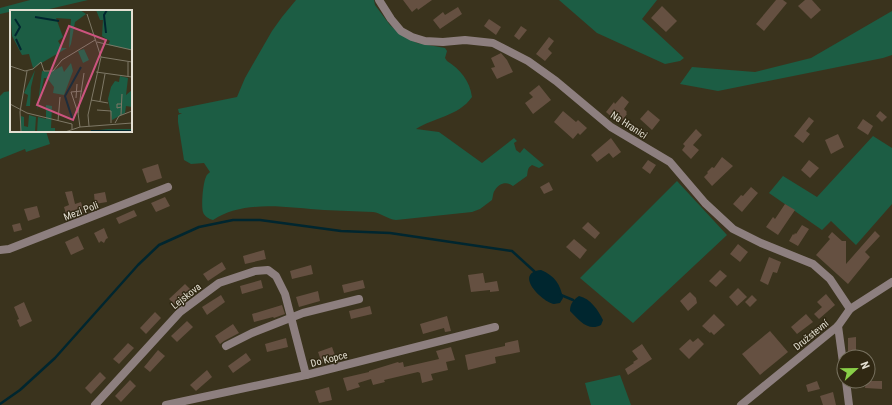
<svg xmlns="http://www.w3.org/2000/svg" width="892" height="405" font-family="'Roboto Condensed',sans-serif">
  <rect width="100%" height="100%" fill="#3a331d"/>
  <g fill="#1c5d44">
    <path d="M30 0H88L41 11H11L10 15 9 12 0 14V8Z"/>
    <path d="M296 0H374L375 5 390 25 399 33 417 43 445 48 447 51 445 58 447 61C460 69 470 81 472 97 459 116 433 118 416 129L439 132 482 163 514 138 517 141 514 143 516 150 520 153 524 148 544 165 539 168 532 165C527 168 528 171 527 176L513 186C507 181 499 183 495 190 493 192 493 197 492 200L480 209 472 212 396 220C387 219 381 213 373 212 356 211 340 211 324 210 288 208 245 199 213 220 209 219 204 216 203 212 201 207 203 182 206 177 207 174 208 174 210 172L204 163 191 164 184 160 178 122V115L182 113H179L178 109 237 97 245 78 272 31 282 17Z"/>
    <path d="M559 0H657L642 19 684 58 680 61 665 64 597 33Z"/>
    <path d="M892 11V55L883 58 718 91 680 84 692 67 755 72 811 58Z"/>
    <path d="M11 91V131H46L50 144 26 152 25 149 0 159V96L4 92Z"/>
    <path d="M873 136 892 148V204L856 245 831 221 822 230 769 193 783 176 817 197Z"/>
    <path d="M677 181 727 235 633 323 580 278Z"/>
    <path d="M620 375 631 405H591L585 383Z"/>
  </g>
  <g fill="#00262f">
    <path d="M541 270C555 276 560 284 563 298L560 303C558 303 556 304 554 304 542 302 513 273 541 270Z"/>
    <path d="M579 296C591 299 598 310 603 320L601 325C588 332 579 320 570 311 570 304 573 300 579 296Z"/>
  </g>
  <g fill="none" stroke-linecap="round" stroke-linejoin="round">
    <g stroke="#00262f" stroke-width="2.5">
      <path d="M561 295 573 300"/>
      <path d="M0 404 20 390 55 358 138 265 159 245 199 227 233 220H260L341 231 390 233 512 251 535 272"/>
    </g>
  </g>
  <g fill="#655041">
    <path d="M403 0H432L418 10 417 8 412 12Z"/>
    <path d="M776 0H783L787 3 764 31 756 24Z"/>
    <path d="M805 0H812L821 10 811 19 798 6Z"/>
    <path d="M662 6 677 21 666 32 651 18Z"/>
    <path d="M458 7 462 14 440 29 433 20 443 12 445 15Z"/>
    <path d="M489 19 501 27 496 35 484 26Z"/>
    <path d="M521 26 527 30 519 40 514 36Z"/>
    <path d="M549 37 554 41 548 49 552 53 545 61 536 54Z"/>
    <path d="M501 53 507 60 513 72 497 79 491 68 495 67 491 58Z"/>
    <path d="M539 85 551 100 533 114 525 103 533 97 529 93Z"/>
    <path d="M622 96 629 102 624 109 627 112 626 113 627 114 621 122 616 118 615 120 606 112 614 102 615 104Z"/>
    <path d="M648 110 660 120 652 130 640 119Z"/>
    <path d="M563 111 576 122 578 120 587 128 580 135 578 133 573 139 554 122Z"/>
    <path d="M880 111 887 117 882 122 876 116Z"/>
    <path d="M809 117 814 121 806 131 810 134 803 143 794 136Z"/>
    <path d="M863 119 873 126 868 135 857 128Z"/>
    <path d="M696 129 702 135 693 145 699 150 691 159 682 150 685 146 683 144Z"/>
    <path d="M838 134 844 147 831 154 825 140Z"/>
    <path d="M611 138 621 152 613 158 609 153 597 162 591 155Z"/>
    <path d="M722 157 733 166 712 186 704 177 708 173 707 172 712 167 714 168Z"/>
    <path d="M648 160 656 165 650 174 642 168Z"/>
    <path d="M809 160 819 168 810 178 801 170Z"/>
    <path d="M158 164 162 178 147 183 142 169Z"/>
    <path d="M549 182 553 190 544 194 540 187Z"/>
    <path d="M751 187 758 193 742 212 733 204 741 195 743 196Z"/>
    <path d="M72 191 75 204 81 202 84 213 67 217 64 207 69 205 65 192Z"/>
    <path d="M105 192 107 202 95 204 94 194Z"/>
    <path d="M165 197 170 206 156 212 151 203Z"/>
    <path d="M785 204 795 210 778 235 766 227 773 217 775 219Z"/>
    <path d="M37 206 40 217 28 221 24 209Z"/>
    <path d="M134 210 137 216 119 224 116 218Z"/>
    <path d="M588 222 600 233 595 239 582 228Z"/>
    <path d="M20 223 22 230 14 232 12 225Z"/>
    <path d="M802 225 809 229 798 246 789 241 793 234 794 235 795 233 796 234Z"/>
    <path d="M104 228 108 238 106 239 104 243 101 241 99 243 94 233Z"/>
    <path d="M875 231 880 236 865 252 870 257 848 284 816 255 830 239 828 237 832 232 842 241H846V264Z"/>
    <path d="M78 236 84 249 71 255 65 242Z"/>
    <path d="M574 239 587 250 580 259 566 247Z"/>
    <path d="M738 244 748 252 740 262 730 254Z"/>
    <path d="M264 250 266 259 245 264 243 256Z"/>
    <path d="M769 257 781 262 777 273 773 272 768 285 760 281Z"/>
    <path d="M222 262 226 269 208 281 203 274Z"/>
    <path d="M311 265 313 274 292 279 290 271Z"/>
    <path d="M720 270 727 276 716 287 709 281Z"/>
    <path d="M483 273 485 283 497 281 499 291 490 292V290L471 292 468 275Z"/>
    <path d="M261 280 263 288 242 294 240 286Z"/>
    <path d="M363 280 365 288 344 293 342 285Z"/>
    <path d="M185 284 191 290 175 305 169 299Z"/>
    <path d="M738 288 747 297 737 306 729 297Z"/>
    <path d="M318 291 320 301 299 307 296 297Z"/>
    <path d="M690 292 696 298 697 303 688 311 680 301Z"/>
    <path d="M826 294 835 305 819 319 814 314 822 307 817 302Z"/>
    <path d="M221 295 225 302 207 315 202 307Z"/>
    <path d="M752 295 757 300 750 307 745 302Z"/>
    <path d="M24 302 32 321 20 327 17 320 19 319 14 307Z"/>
    <path d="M282 305 285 314 274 318 273 317 254 322 252 314Z"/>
    <path d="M370 306 372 314 351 319 349 311Z"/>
    <path d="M155 312 161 318 146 334 140 328Z"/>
    <path d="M714 314 725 325 714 335 711 332 710 333 702 326Z"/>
    <path d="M806 314 813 322 797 334 791 327Z"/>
    <path d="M447 316 451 331 445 332 444 328 423 334 420 324Z"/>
    <path d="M187 321 193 327 177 342 171 336Z"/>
    <path d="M233 324 239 333 224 341 220 344 215 336Z"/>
    <path d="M770 331 788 352 760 375 742 354Z"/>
    <path d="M856 337V351H848V338Z"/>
    <path d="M286 338 288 347 267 352 265 344Z"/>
    <path d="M698 338 704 344 689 359 679 349 690 339 693 342Z"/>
    <path d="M518 340 520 352 495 357 496 363 468 370 465 355 505 346V343Z"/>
    <path d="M128 343 134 348 119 364 113 359Z"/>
    <path d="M642 344 652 359 628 375 625 369 634 363 633 362 638 359 632 351Z"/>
    <path d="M332 347 336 358 322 363 318 352Z"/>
    <path d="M451 347 455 360 446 362 448 370 431 374 433 380 422 383 420 373 418 372 384 380 385 382 373 385 371 379 358 383 360 387 347 391 343 378 369 372V371L398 362 399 363 403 362 404 367 439 359 436 351Z"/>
    <path d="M158 350 165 356 150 372 144 367Z"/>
    <path d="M246 353 251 360 233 373 228 366Z"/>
    <path d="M207 370 212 377 196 391 190 385Z"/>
    <path d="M100 372 106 378 91 394 85 388Z"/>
    <path d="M130 380 136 386 121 402 115 396Z"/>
    <path d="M817 381 820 389 808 392 806 385Z"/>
    <path d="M866 381H882V389L865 388Z"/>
    <path d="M329 387 332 400 319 403 315 391Z"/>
    <path d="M833 392 836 405H823L820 396Z"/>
  </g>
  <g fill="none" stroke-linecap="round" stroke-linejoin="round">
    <g stroke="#8d7f7f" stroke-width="8">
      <path d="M379 0 391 19 401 31 412 37 425 41 443 42 465 40 493 43 528 61 556 81 611 127 670 162 705 203 733 229 761 243 813 264 830 279 850 309"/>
      <path d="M0 250 9 249 168 187"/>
      <path d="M838 326 844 370"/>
      <path d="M226 346 252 333 303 313 359 299"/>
      <path d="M846 381 849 405"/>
      <path d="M95 405 180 312 219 283 255 271 268 270 276 276 285 294 306 375"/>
      <path d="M166 405 306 375 495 327"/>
      <path d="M741 405 838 326 850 309 892 282"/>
    </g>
  </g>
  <g text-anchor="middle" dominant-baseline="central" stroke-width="3" stroke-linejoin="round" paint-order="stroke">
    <g font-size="10" fill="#e4e0d3" stroke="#302813">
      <text transform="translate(629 125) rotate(33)">Na Hranici</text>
      <text transform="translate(81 211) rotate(-21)">Mezi Poli</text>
      <text transform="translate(186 296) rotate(-38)">Lejskova</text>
      <text transform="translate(811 335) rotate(-39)">Družstevní</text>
      <text transform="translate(329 359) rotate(-14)">Do Kopce</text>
    </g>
  </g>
  <g transform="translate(10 10)">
    <rect width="122" height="122" fill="#3a331d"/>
    <path d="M0 0H70L76 4 65 12 61 34 59 38 61 9 46 8 53 27 48 31 52 38H57L23 58 19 44 12 45 2 26ZM86 0H122V40L98 35 100 31 92 26 93 10H90ZM74 39 79 50 73 53 68 41ZM61 53 63 61 54 85 43 83 44 77 37 68H34L27 101 32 61 41 62 52 56 54 62ZM25 60 21 77 20 96H16L18 85 14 83ZM110 66 118 68 116 85 122 80V97L116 96 115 103 102 110 98 89 101 77 105 71 109 72ZM36 95 42 96 41 118H45V122H27L28 107 36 109ZM19 105 26 107 25 122H11V106L14 107V116L18 117ZM98 119H122V122H71Z" fill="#1c5d44"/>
    <path fill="none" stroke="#00262f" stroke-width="2" d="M25 7 49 11M5 9 10 17 5 26M96 23 94 5 97 0M6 29 11 40M63 111 55 86 71 57M81 121H122"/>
    <path fill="none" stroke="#7e7866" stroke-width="1" d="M77 4 91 47 78 105 79 116M87 32 122 40M91 47 122 52M0 56 15 61 23 59 31 52 34 61H43L52 50 85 30M86 62 122 67M118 66V52M66 88 67 74M81 90 98 93M90 91 95 64M0 94 17 103 62 114V119M111 94H107V98L111 97M87 100 101 101V113M68 103 61 82 72 81M111 105 112 84M48 111 50 87M105 113 109 106 122 101M70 117 68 103 74 63M11 122 10 102 17 61M55 122 70 117 122 113"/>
    <path fill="#cc547f" fill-opacity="0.15" stroke="#cc547f" stroke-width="2" d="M59 16 96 30 63 110 27 95Z"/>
    <rect width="122" height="122" fill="none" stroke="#e4e0d3" stroke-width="2"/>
  </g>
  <g transform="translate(856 369) rotate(68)"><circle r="19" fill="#302813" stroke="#787260"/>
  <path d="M0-3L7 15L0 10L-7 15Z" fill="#89cf48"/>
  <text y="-6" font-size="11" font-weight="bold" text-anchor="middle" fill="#e4e0d3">N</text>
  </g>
</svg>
